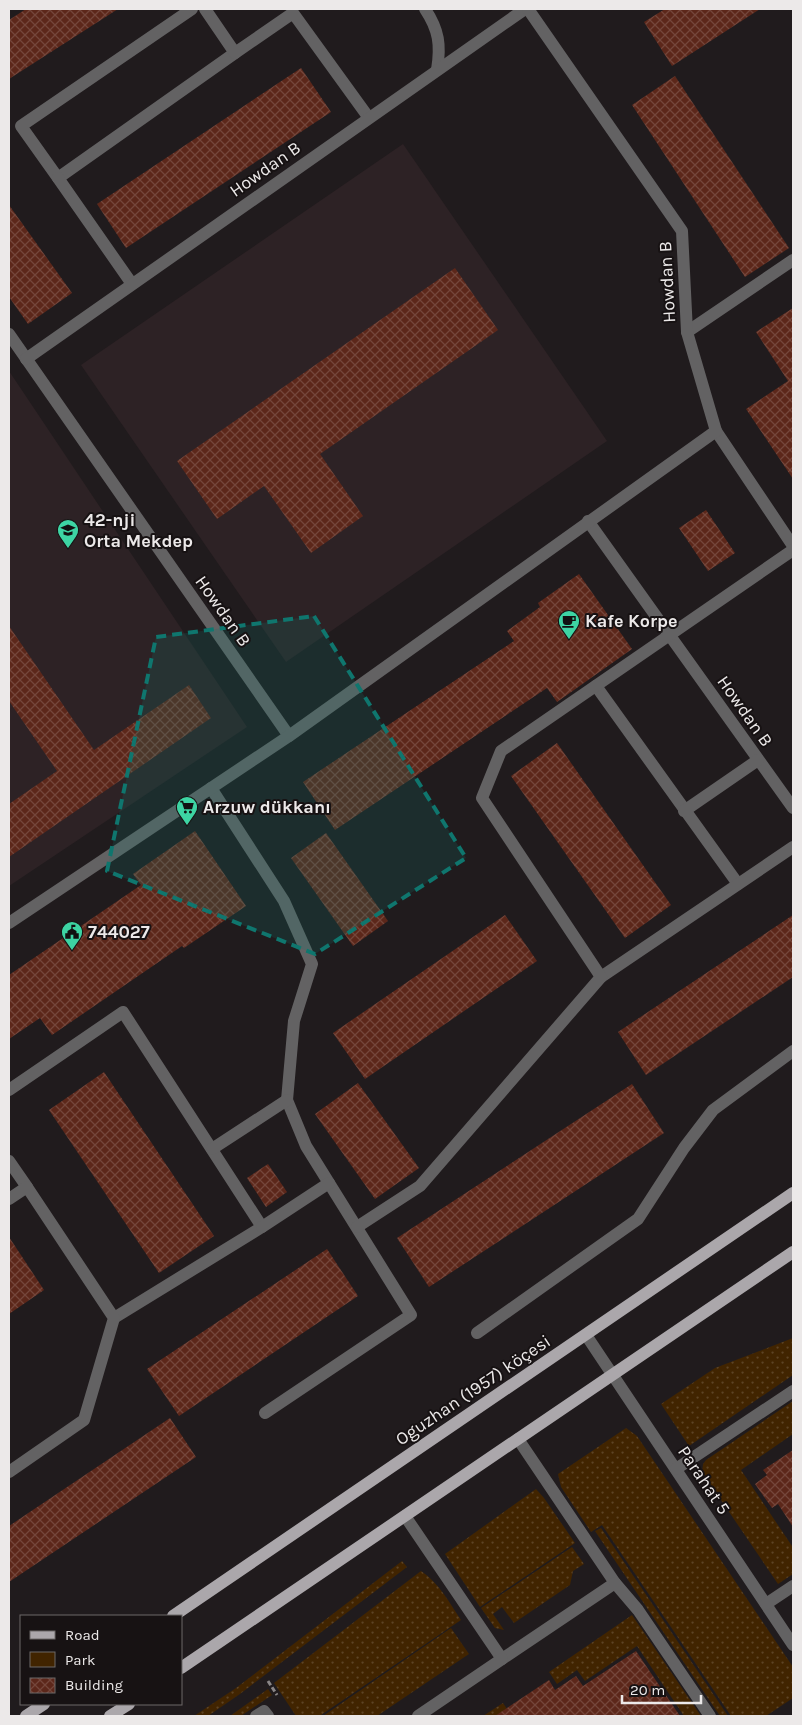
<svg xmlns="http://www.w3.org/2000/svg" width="802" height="1725" font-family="Karla,sans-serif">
  <defs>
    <pattern id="green-dots" width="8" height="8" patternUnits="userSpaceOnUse" patternTransform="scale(1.25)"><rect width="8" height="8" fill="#412400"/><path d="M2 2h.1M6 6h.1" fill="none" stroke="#5d4425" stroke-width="1.8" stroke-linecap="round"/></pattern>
    <pattern id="building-cross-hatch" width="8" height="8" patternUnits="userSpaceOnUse" patternTransform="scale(1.25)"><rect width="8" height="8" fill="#5c271a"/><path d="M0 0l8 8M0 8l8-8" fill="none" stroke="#74463b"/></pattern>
  </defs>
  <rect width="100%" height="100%" fill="#201b1d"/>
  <g fill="#2d2225">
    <path d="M403 144 607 441 286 662 81 365Z"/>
    <path d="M9 371 247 727 9 886Z"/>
  </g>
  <g fill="url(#green-dots)">
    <path d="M793 1338V1375L689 1446 661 1404 715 1368Z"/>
    <path d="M793 1401V1434L741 1470 792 1546 793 1545V1574L778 1584 702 1472 703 1464 706 1460Z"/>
    <path d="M626 1428 637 1436 793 1667V1698L766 1716H731L602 1525 591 1532 561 1487 558 1474Z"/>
    <path d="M536 1489 544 1498 575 1543 480 1607 445 1554Z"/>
    <path d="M601 1528 728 1716H720L595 1531Z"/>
    <path d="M572 1547 584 1564 573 1571 570 1585 514 1623 502 1607 493 1614 504 1630 495 1628 481 1608Z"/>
    <path d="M402 1561 407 1567 240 1694 208 1716H194L236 1688Z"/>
    <path d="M421 1571C439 1583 449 1602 461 1620L321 1715V1716H296L274 1683Z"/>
    <path d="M632 1615 701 1716H684L637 1646 585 1681 577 1670 557 1684 549 1672Z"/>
    <path d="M451 1628 469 1654 377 1716H323Z"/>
    <path d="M268 1689 272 1695 241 1716H230Z"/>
    <path d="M503 1703 511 1715 483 1716Z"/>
  </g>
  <g fill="url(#building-cross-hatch)">
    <path d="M26 9H118L9 79V20Z"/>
    <path d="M665 9H760L672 66 644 22Z"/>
    <path d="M301 68 331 112 126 248 97 204Z"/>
    <path d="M675 76 789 248 745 277 632 105Z"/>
    <path d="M9 205 72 293 28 324 9 297Z"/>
    <path d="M455 268 498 330 320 454 363 516 311 553 264 486 217 519 177 461Z"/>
    <path d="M793 308V479L746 409 788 381 756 332Z"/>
    <path d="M706 510 735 553 708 571 679 528Z"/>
    <path d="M579 574 632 649 557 702 547 688 335 830 303 782 514 641 507 631 540 607 538 603Z"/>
    <path d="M9 626 94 750 189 685 211 718 9 857V804L57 771 9 701Z"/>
    <path d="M557 743 671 905 625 938 511 776Z"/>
    <path d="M195 831 246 906 184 948 182 946 52 1035 40 1018 9 1039V975L141 885 133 874Z"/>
    <path d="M326 833 388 921 353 946 291 858Z"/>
    <path d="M505 915 537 961 365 1079 333 1033Z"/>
    <path d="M793 915V977L646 1075 618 1032Z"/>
    <path d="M104 1072 214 1236 159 1273 49 1110Z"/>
    <path d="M358 1083 419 1168 375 1199 315 1114Z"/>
    <path d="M632 1084 664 1133 429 1287 397 1238Z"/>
    <path d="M268 1164 287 1192 266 1207 247 1178Z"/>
    <path d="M9 1237 44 1290 9 1314Z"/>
    <path d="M327 1249 358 1296 179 1416 147 1369Z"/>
    <path d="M170 1418 196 1457 9 1582V1526Z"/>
    <path d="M793 1450V1527L778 1504 772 1508 755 1484 767 1475 763 1470Z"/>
    <path d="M636 1651 680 1716H495L549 1680 555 1690 576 1676 583 1686Z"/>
  </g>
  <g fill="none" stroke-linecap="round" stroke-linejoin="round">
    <path stroke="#8a8687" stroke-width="3" stroke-dasharray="5 2.5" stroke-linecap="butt" d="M268 1681 277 1695"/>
    <g stroke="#636263" stroke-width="12">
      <path d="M192 9 21 126 58 178 235 53"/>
      <path d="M205 9 235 53 293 13 369 118"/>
      <path d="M425 9C439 30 441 45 437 70"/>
      <path d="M58 178 132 284"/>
      <path d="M687 332 793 260"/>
      <path d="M9 334 289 736"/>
      <path d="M26 359 525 9"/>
      <path d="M716 431 793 546"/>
      <path d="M588 521 793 808"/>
      <path d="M596 686 738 884"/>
      <path d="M211 788 284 901 312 964 294 1021 287 1100 306 1146 411 1315 265 1413"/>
      <path d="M684 811 758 760"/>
      <path d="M9 923 289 736 716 431 687 332 682 231 528 9"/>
      <path d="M601 977 793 847"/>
      <path d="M9 1090 123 1012 262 1227 114 1318"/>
      <path d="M212 1149 287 1100"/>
      <path d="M9 1161 27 1187"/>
      <path d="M9 1199 27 1187 114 1318 84 1420 9 1472"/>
      <path d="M262 1227 329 1183"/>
      <path d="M357 1227 420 1186 601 977 482 798 501 751 793 550"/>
      <path d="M477 1333 638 1219 684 1148 713 1110 793 1051"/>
      <path d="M586 1335 793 1645"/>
      <path d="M676 1469 793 1391"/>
      <path d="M405 1516 502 1659 615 1583 518 1439"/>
      <path d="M615 1583 638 1610 710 1716"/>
      <path d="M766 1604 793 1586"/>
      <path d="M256 1716 264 1711 268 1716"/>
      <path d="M418 1716 502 1659"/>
    </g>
    <g stroke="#aba7ab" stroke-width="12">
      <path d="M173 1616 793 1193"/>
      <path d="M181 1668 793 1252"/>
      <path d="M26 1716 44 1704"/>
      <path d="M110 1716 129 1704"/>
    </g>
  </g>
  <path fill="#0f766e" fill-opacity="0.2" stroke="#0f766e" stroke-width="4" stroke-dasharray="10 6" stroke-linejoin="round" d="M314 616 466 858 315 954 107 871 156 637Z"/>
  <defs>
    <g id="school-pin" transform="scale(1.125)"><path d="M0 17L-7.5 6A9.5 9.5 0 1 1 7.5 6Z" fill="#3dd4a3" stroke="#171213"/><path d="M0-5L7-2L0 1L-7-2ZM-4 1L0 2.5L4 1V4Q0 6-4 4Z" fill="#111"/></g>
    <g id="cafe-pin" transform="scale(1.125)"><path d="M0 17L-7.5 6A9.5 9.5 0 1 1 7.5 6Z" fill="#3dd4a3" stroke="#171213"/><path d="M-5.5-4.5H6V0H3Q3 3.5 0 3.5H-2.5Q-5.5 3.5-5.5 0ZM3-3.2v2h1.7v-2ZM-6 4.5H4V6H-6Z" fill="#111"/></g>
    <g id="supermarket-pin" transform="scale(1.125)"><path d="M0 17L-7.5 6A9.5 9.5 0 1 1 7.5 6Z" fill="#3dd4a3" stroke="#171213"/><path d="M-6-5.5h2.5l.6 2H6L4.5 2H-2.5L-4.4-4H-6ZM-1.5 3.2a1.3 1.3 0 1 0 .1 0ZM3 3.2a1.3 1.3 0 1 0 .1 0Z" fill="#111"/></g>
    <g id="civic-pin" transform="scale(1.125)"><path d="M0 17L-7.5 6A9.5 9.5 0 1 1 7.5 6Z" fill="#3dd4a3" stroke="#171213"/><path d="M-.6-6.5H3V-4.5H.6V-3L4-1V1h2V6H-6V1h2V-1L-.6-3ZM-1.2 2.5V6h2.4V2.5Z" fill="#111"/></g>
  </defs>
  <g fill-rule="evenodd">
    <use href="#school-pin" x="68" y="530"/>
    <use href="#cafe-pin" x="569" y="621"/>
    <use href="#supermarket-pin" x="187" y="807"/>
    <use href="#civic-pin" x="72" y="932"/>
  </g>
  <g text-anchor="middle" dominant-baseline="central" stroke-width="4" stroke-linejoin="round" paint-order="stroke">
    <g font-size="18" fill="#ece9e9" stroke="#171213">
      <text transform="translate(265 169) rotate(-35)">Howdan B</text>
      <text transform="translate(667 282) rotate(-93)">Howdan B</text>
      <text transform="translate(223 611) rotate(55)">Howdan B</text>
      <text transform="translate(745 711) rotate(55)">Howdan B</text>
      <text transform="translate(473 1390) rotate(-34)">Oguzhan (1957) köçesi</text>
      <text transform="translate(704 1480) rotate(56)">Parahat 5</text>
    </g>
    <g font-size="18" font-weight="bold" fill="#ece9e9" stroke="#171213" text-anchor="start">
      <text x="84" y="520">42-nji<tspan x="84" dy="21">Orta Mekdep</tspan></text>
      <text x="585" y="621">Kafe Korpe</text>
      <text x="203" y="807">Arzuw dükkanı</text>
      <text x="88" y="932">744027</text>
    </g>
  </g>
  <rect width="802" height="1725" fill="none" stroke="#ece9e9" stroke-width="20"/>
  <rect x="20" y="1615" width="162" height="90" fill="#171213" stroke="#6c6869"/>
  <rect x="30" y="1631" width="25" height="8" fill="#aba7ab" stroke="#6c6869"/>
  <text x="65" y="1640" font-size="15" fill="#ece9e9">Road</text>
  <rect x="30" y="1652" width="25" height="15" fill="#412400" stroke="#6c6869"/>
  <text x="65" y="1665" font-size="15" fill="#ece9e9">Park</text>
  <rect x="30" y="1678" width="25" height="15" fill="url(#building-cross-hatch)" stroke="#6c6869"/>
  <text x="65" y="1690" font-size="15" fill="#ece9e9">Building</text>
  <path d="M622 1695v8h79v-8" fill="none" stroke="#ece9e9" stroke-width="2.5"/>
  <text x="630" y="1695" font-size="15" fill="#ece9e9" stroke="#171213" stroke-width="4" paint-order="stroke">20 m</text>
</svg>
